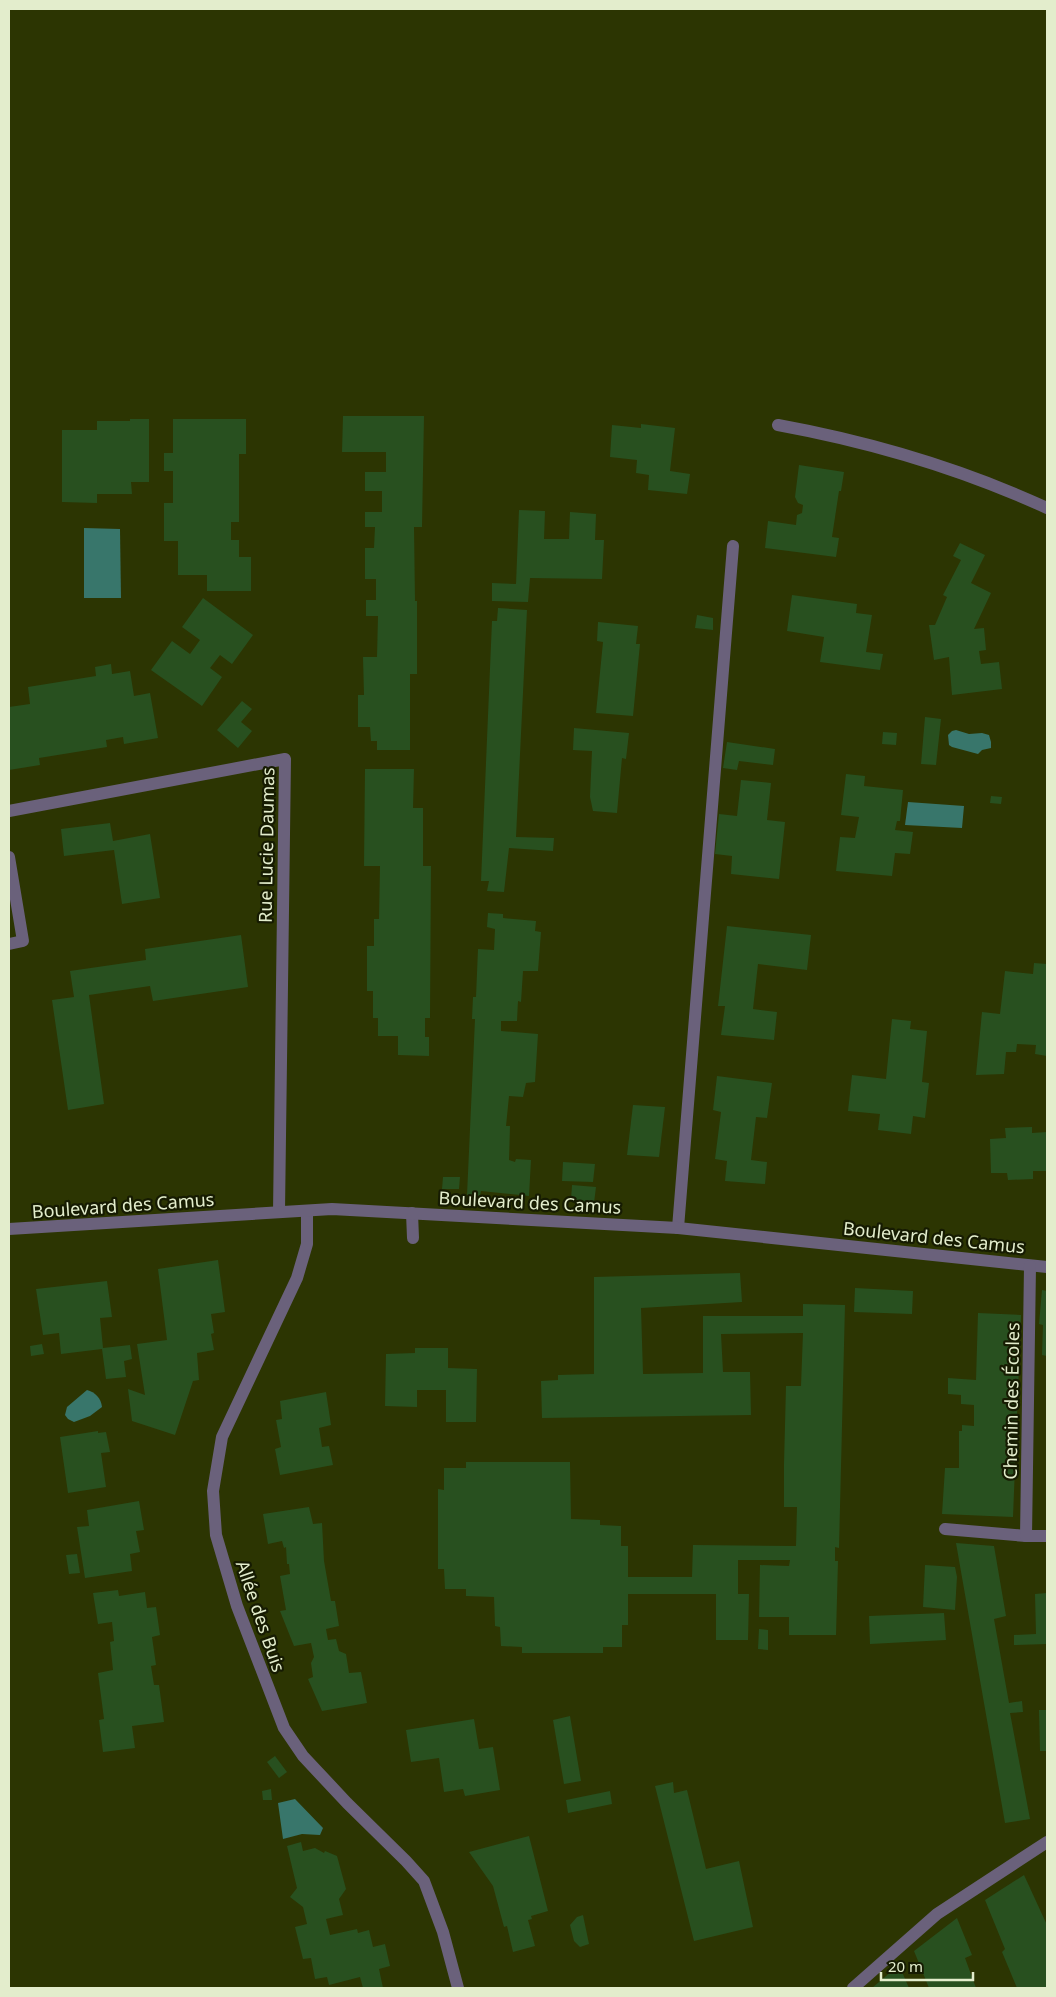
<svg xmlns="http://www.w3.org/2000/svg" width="1056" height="1997" font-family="'Noto Sans',sans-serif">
  <rect width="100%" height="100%" fill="#2c3502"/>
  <g fill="#38766b">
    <path d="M84 528 120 529 121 598H84Z"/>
    <path d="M956 730 969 734 982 733 989 735 991 742V748L982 750 978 754 952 747 949 745 948 735 952 731Z"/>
    <path d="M908 802 964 806 962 828 905 825Z"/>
    <path d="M87 1390C95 1392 101 1398 102 1407L90 1416 74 1422 68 1419 65 1415 67 1407Z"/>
    <path d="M295 1799 323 1828 320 1835 302 1834 283 1839 278 1803Z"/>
  </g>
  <g fill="#28501f">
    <path d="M343 416H424L422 527H414L415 601H417V674H410V750H377V741H371L370 727H358V695H364L363 657H377L378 616H366V600H376V579H365V548H374L375 527H365V512H382V491H365V472H386V452H342Z"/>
    <path d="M130 419H149V482H131L132 494H97V503L62 502V430H97V421H130Z"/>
    <path d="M173 419H246V454H239V522H231V540H239V557H251V591H207V575H178V541H164V503H173V471H164V453H173Z"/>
    <path d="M641 424 675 428 670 471 690 474 687 494 648 490 649 475 636 473 637 460 610 457 612 425 641 428Z"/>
    <path d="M799 465 844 472 841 491H839L832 537 839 538 836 557 765 548 768 521 796 525 797 515 802 513 803 505 798 503 795 497Z"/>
    <path d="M519 510 545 511 544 539H569L570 512 596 514 595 540H604L602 579 530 578 528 602 492 601V583L516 584Z"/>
    <path d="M960 543 985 555 971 583 991 593 974 629 984 628 986 650 979 651 981 664 999 662 1002 689 952 695 949 657 934 660 929 625H935L947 597 943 595 961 560 953 556Z"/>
    <path d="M792 595 857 604 856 613 872 615 866 652 883 654 880 670 820 662 824 637 787 631Z"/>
    <path d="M203 598 253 635 232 664 220 655 210 668 222 677 202 706 151 670 172 641 190 654 200 640 182 627Z"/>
    <path d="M498 608 527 610 516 837 554 838 553 851 509 848 504 892 487 891 489 881H481L492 621H497Z"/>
    <path d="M697 615 713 618V630L695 628Z"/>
    <path d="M598 622 638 626 636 644H640L633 716 596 713 603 642 597 641Z"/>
    <path d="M111 664 112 674 130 671 134 696 150 693 158 738 124 744 123 737 106 740 107 747 39 758 40 765 9 770V707L30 704 28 687 96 676 95 667Z"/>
    <path d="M242 701 252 709 241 722 252 731 238 748 217 730Z"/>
    <path d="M925 717 941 719 936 765 921 764Z"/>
    <path d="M574 728 629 733 626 759 622 758 617 813 593 811 590 797 592 751 573 750Z"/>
    <path d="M883 732 897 733 896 745 882 744Z"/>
    <path d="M727 742 775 749 773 765 739 761 737 770 723 768Z"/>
    <path d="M365 769H414L413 808H423V866H431L430 1018H425V1037H429V1056L398 1055V1036H378V1018H373V991H367V946H374V919H379L380 866H364Z"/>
    <path d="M846 774 865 776 864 786 903 790 900 821H897L895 830 913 832 910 854 895 853 892 876 836 871 840 837 855 838 859 817 841 815Z"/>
    <path d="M741 780 771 783 767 820 785 822 779 879 731 874 732 856 715 854 719 814 737 816Z"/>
    <path d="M991 796 1002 797 1001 804 990 803Z"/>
    <path d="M110 823 113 841 150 834 160 898 122 904 114 850 64 856 61 829Z"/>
    <path d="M488 913 503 914V918L536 921 535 931 541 932 538 971H523L521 1002 518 1001 517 1021H501V1031L538 1034 535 1082 526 1083 523 1097 509 1096 506 1126H510L509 1160 515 1162 516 1159 531 1160 529 1196 481 1191 480 1196 467 1195 475 1019H472L473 997H476L478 949 494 950 495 929 487 927Z"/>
    <path d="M727 926 811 935 807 970 758 964 753 1009 777 1012 774 1040 721 1035 725 1006H718Z"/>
    <path d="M241 935 248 987 153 1001 150 986 89 995 104 1104 68 1110 52 1000 74 997 70 971 146 960 145 949Z"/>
    <path d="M1034 963 1047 964V1056L1035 1054 1036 1045 1017 1044 1016 1052H1006L1004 1074 976 1075 982 1012 1000 1014 1005 971 1033 974Z"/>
    <path d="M892 1019 911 1021 910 1029 927 1031 922 1082 929 1083 925 1118 913 1116 911 1134 878 1130 880 1114 848 1111 852 1075 886 1079Z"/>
    <path d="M717 1076 772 1083 767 1118 756 1117 751 1160 767 1162 765 1184 725 1181 727 1161 715 1159 721 1112 713 1110Z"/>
    <path d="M633 1105 665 1107 659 1157 627 1155Z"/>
    <path d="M1032 1127V1133L1047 1132V1171H1033V1179L1008 1180 1007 1173H991L990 1139 1006 1138 1005 1128Z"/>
    <path d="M563 1162 595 1164 593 1182 562 1181Z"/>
    <path d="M443 1177H460L459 1189H442Z"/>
    <path d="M572 1185 596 1187 594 1203 571 1200Z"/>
    <path d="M218 1260 225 1312 211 1314 214 1333 211 1334 214 1350 197 1353 199 1380 193 1381 175 1435 132 1421 128 1389 145 1395 137 1344 167 1340 158 1269Z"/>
    <path d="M740 1273 742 1302 641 1308 643 1374 703 1373V1316H803V1304L845 1305 839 1548 835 1547V1561H838L836 1635H789V1617H759L760 1565 789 1566 790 1560H738V1594H749L748 1640H716V1594H628V1625H622V1647H603V1653H522V1647L501 1646 500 1627 495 1626 494 1597 466 1596V1589H445L444 1569H438V1489L444 1490V1468H466V1462H570L571 1519 600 1520V1525L621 1526V1546H628V1577H692L693 1545 796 1546 797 1507H784V1464L786 1386H801L803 1333 721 1334 723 1372H750L751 1415 542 1418 541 1381 558 1380V1375L594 1374V1277Z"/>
    <path d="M107 1281 112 1317 100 1318 103 1348 130 1345 132 1359 124 1361 126 1377 106 1379 102 1349 61 1354 59 1333 43 1335 36 1289Z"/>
    <path d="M855 1288 913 1291 912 1314 854 1312Z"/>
    <path d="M1042 1290 1047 1291V1356L1042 1355 1043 1325 1039 1324Z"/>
    <path d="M978 1313 1021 1315 1013 1517 942 1514 945 1468H959V1431H962V1425L974 1426V1405L961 1404V1395L948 1394V1378L976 1380Z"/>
    <path d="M42 1344 44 1354 31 1356 30 1346Z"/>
    <path d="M415 1348H448V1368L477 1369 476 1422H446V1390H417V1407L385 1406 386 1354 415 1353Z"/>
    <path d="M326 1392 331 1425 319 1428 322 1447 329 1446 333 1465 280 1475 275 1449 281 1447 276 1420 282 1419 280 1401Z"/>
    <path d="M98 1431V1433L106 1432 110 1452 101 1453 106 1487 68 1493 60 1437Z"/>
    <path d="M139 1501 144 1530 136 1531 140 1552 130 1554 132 1571 85 1578 77 1527 89 1526 87 1510Z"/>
    <path d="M309 1507 313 1524 322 1523 324 1561 331 1601H335L339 1626 326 1629 328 1640 336 1639 339 1651 346 1654 349 1673 361 1672 367 1703 322 1711 308 1679 313 1677 311 1663 314 1657 311 1643 294 1646 280 1611 286 1610 280 1576 290 1574 289 1564H287L286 1547 284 1548 282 1541 268 1544 263 1514Z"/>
    <path d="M956 1543 994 1546 1006 1616 994 1619 1009 1703 1022 1701 1023 1712 1010 1713 1030 1819 1005 1823Z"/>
    <path d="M77 1554 80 1573 69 1574 66 1555Z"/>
    <path d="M925 1565 955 1567 957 1577 955 1610 923 1607Z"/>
    <path d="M118 1590 119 1596 145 1592 147 1608 156 1607 160 1635 152 1637 156 1665 151 1666 154 1685H159L164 1722 132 1726 135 1748 103 1752 99 1720 104 1719 98 1673 113 1670 110 1642 114 1641 112 1622 98 1624 93 1593Z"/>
    <path d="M1047 1593V1644L1014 1645V1635L1036 1634 1035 1594Z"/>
    <path d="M944 1613 946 1640 870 1644 869 1616Z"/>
    <path d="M759 1629 768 1630V1650L758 1649Z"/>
    <path d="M1039 1710H1047V1751H1040Z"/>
    <path d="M570 1716 581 1781 564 1784 553 1720Z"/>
    <path d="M474 1719 479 1749 493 1747 500 1790 465 1796 463 1789 444 1792 439 1758 411 1762 406 1730Z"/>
    <path d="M275 1756 287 1772 279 1778 267 1762Z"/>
    <path d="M673 1782 674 1793 687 1790 706 1869 739 1861 753 1927 694 1941 655 1786Z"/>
    <path d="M271 1789 272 1800H263L262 1791Z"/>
    <path d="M610 1791 612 1804 568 1813 566 1800Z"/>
    <path d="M529 1836 548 1911 531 1916 532 1919 528 1920 535 1946 513 1952 507 1926 504 1927 493 1886 469 1852Z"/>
    <path d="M301 1842 303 1851 315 1848 324 1853 325 1851 337 1856 346 1889 339 1899 343 1915 326 1919 330 1935 357 1929 358 1933 369 1930 373 1947 385 1944 390 1966 379 1969 383 1988H363L360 1977 329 1985 327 1977 315 1979 311 1958 303 1959 295 1927 307 1924 303 1907 290 1897 297 1888 287 1846Z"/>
    <path d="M1024 1875 1047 1925V1988H1017L1002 1952 1005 1949 985 1900Z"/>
    <path d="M583 1915 589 1944 580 1947 574 1941 570 1925 577 1917Z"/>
    <path d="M957 1918 972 1955 965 1958 976 1988H929L914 1951Z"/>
    <path d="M899 1965 909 1988H872Z"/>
  </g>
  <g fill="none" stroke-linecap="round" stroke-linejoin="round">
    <g stroke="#6a617b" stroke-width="12">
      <path d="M778 425C871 442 962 469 1047 508"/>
      <path d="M412 1213 413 1238"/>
      <path d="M945 1529 1026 1536"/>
    </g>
    <g stroke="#6a617b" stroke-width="12">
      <path d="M9 811 285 759 279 1212"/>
      <path d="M9 857 23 941 9 944"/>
      <path d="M307 1211V1244L297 1278 222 1437 213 1491 216 1535 237 1606 284 1728 303 1756 347 1803 406 1861 424 1881 443 1932 458 1988"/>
      <path d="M678 1228 733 546"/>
      <path d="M9 1229 332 1209 678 1228 1047 1267"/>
      <path d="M1030 1266 1026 1536H1047"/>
      <path d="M853 1988 937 1914 1047 1842"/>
    </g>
  </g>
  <g text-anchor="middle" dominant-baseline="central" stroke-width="4.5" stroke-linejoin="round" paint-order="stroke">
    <g font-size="18" fill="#e3edcc" stroke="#161b02">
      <text transform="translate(266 845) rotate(-89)">Rue Lucie Daumas</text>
      <text transform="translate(530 1202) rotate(3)">Boulevard des Camus</text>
      <text transform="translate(123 1205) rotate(-4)">Boulevard des Camus</text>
      <text transform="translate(934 1237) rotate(6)">Boulevard des Camus</text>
      <text transform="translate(1011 1401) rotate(-89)">Chemin des Écoles</text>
      <text transform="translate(261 1616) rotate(71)">Allée des Buis</text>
    </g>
  </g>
  <rect width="1056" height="1997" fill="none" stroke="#e3edcc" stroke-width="20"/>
  <path d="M881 1972v8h92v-8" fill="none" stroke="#e3edcc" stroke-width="2.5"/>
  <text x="888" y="1972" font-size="15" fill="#e3edcc" stroke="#161b02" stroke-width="4" paint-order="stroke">20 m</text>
</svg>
